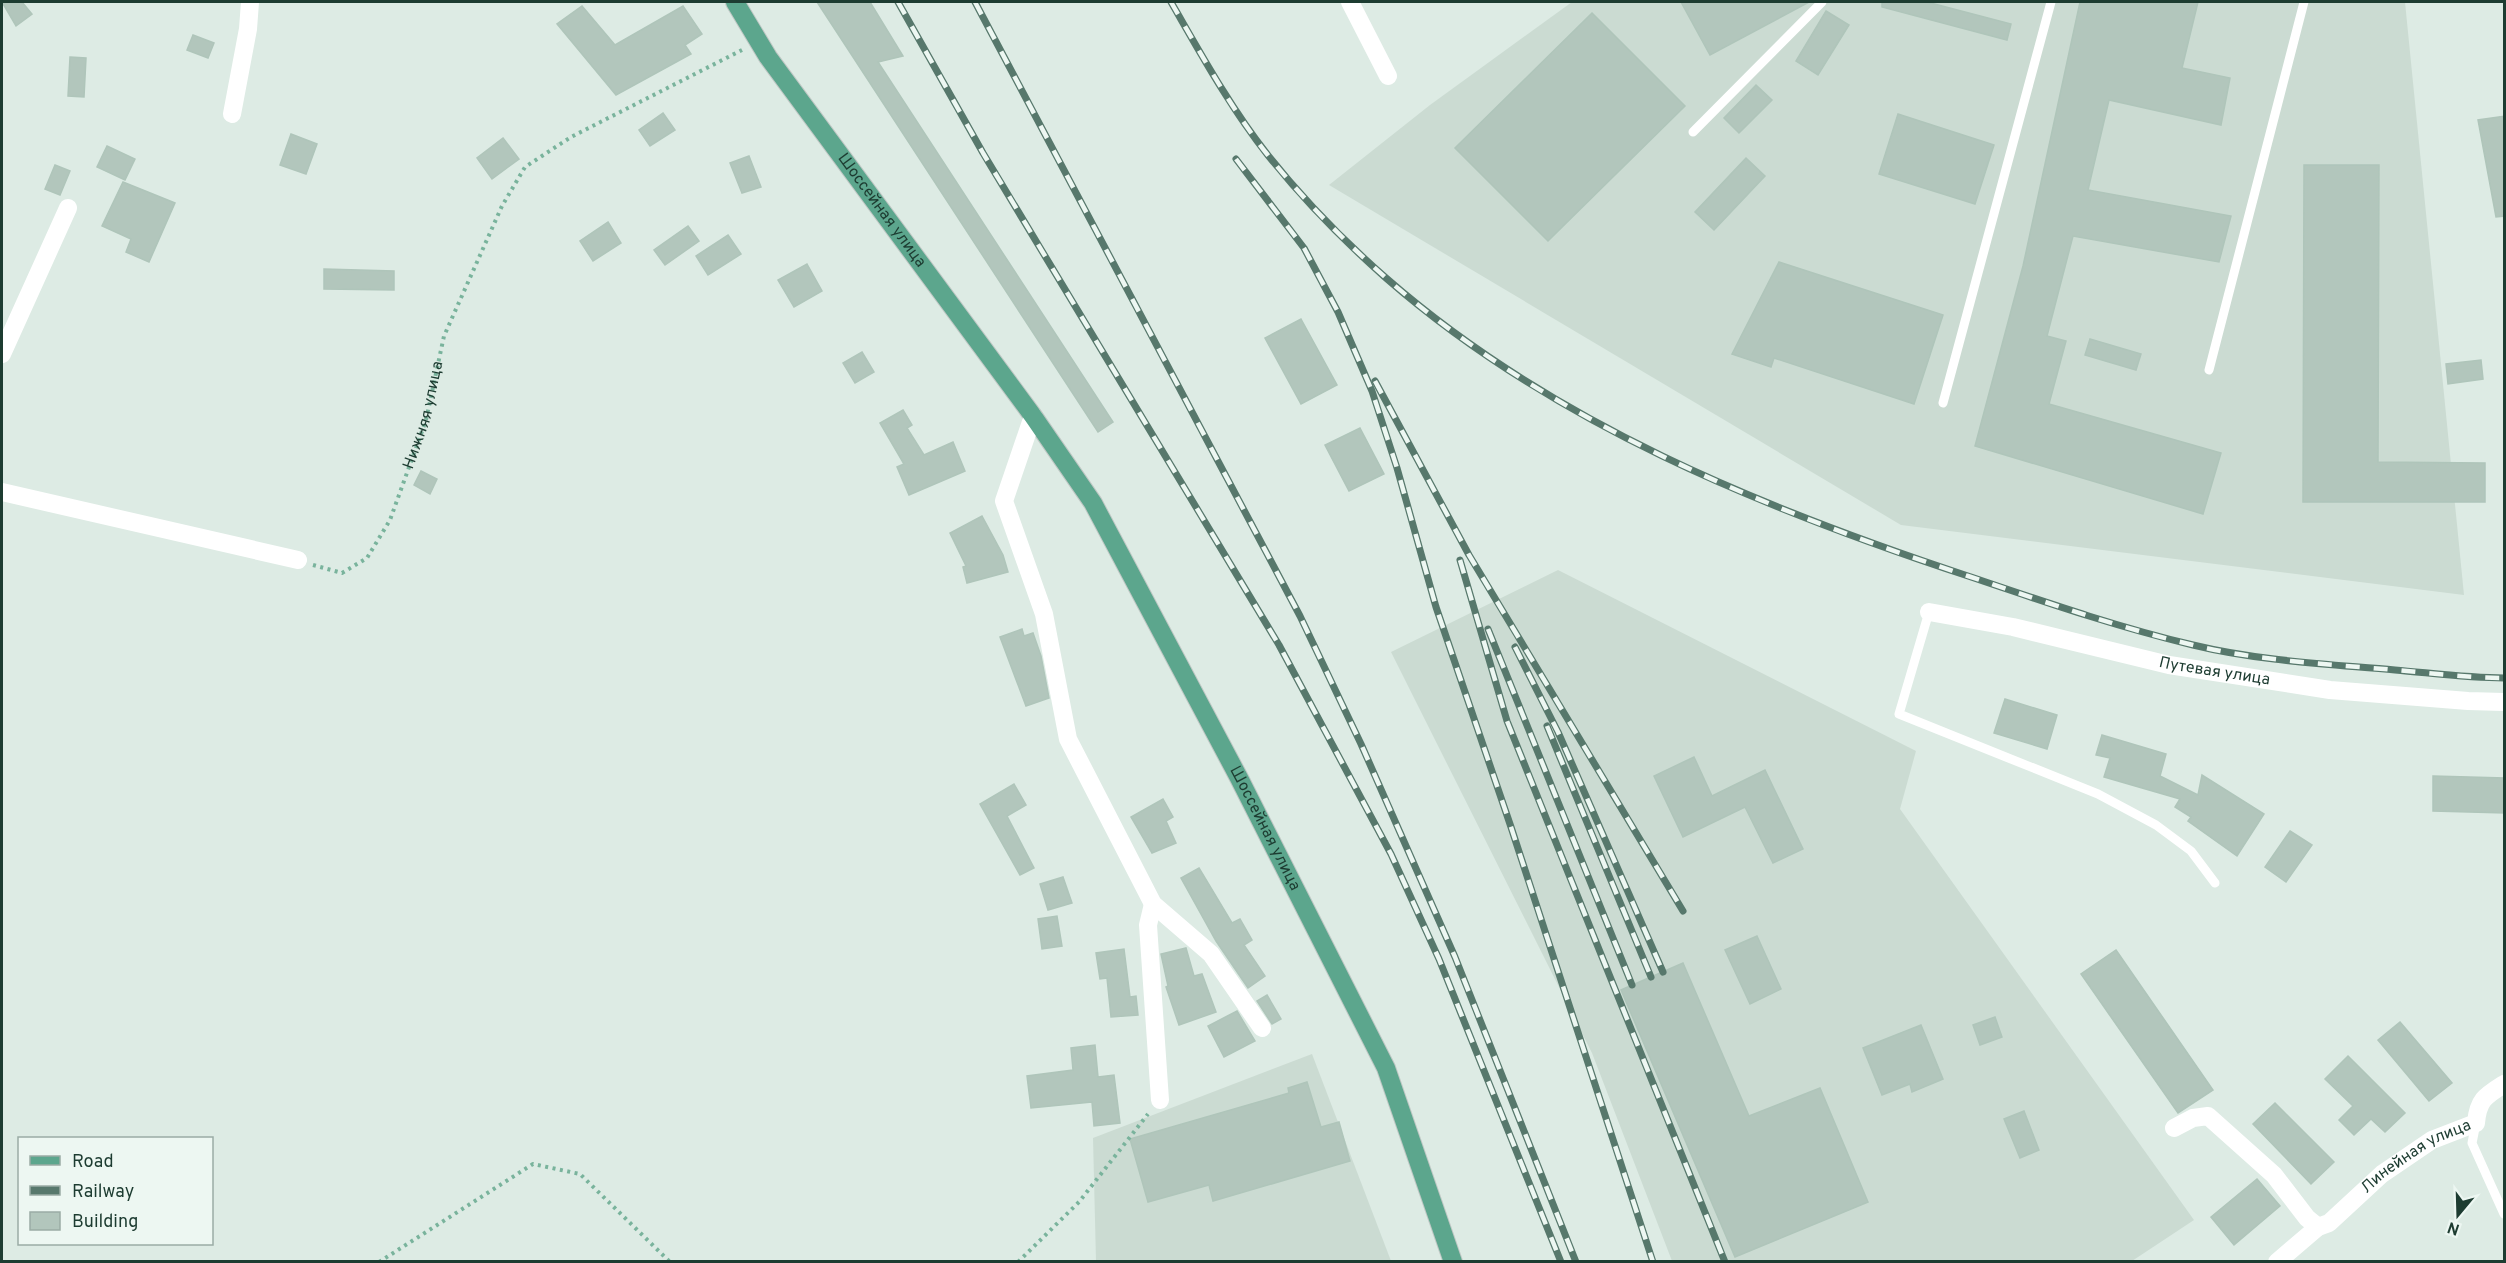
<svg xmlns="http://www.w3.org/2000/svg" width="2506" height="1263" font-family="Overpass,sans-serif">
  <rect width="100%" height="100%" fill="#ddebe4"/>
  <g fill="#cbdbd2">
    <path d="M1572 2H2405L2464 595 1901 525 1329 185 1430 105Z"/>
    <path d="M1558 570 1916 751 1900 809 2194 1220 2132 1261H1672L1592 1053 1391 652Z"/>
    <path d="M1312 1054 1391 1261H1096L1093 1138Z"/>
  </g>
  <g fill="#b2c6bc" stroke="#afc5ba" stroke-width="1.5">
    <path d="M2 2H22L32 14 16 26Z"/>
    <path d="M817 2H870L903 56 878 62 1113 422 1098 432Z"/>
    <path d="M1681 2H1809L1710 55Z"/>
    <path d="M1882 2H1927L2011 24 2007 40 1882 7Z"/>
    <path d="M2080 2H2198L2182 68 2230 78 2221 125 2109 100 2088 190 2231 216 2219 262 2073 236 2047 336 2066 341 2049 404 2221 453 2203 514 1975 446 2023 266Z"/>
    <path d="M582 6 615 45 683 6 702 34 685 45 691 54 616 95 557 24Z"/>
    <path d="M1826 11 1849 25 1818 75 1796 61Z"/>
    <path d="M1592 13 1685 106 1548 241 1455 148Z"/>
    <path d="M193 35 214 43 208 58 187 50Z"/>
    <path d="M70 57 86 58 84 97 68 96Z"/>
    <path d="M1756 85 1772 100 1739 133 1724 118Z"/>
    <path d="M663 113 675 130 650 146 639 130Z"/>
    <path d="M1898 114 1994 145 1975 204 1879 174Z"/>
    <path d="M2505 116V216L2496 217 2478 120Z"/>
    <path d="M291 134 317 144 306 174 280 165Z"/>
    <path d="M503 138 519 159 492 179 477 158Z"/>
    <path d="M107 146 135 159 125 180 97 167Z"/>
    <path d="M749 156 761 187 742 193 730 163Z"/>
    <path d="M1746 158 1765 176 1714 230 1695 212Z"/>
    <path d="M55 165 70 171 60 195 45 189Z"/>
    <path d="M2304 165H2379L2378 462 2485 463V502H2303Z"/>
    <path d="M123 182 175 203 149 262 126 252 131 239 102 226Z"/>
    <path d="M608 222 621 243 593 261 580 241Z"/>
    <path d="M688 226 699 241 665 265 654 250Z"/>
    <path d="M728 235 741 254 708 275 696 256Z"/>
    <path d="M1779 262 1943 315 1914 404 1774 358 1771 367 1732 354Z"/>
    <path d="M807 264 822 291 794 307 778 280Z"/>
    <path d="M324 269 394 271V290L324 289Z"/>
    <path d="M1301 319 1337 385 1301 404 1265 338Z"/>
    <path d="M2090 339 2141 354 2136 370 2085 355Z"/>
    <path d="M862 352 874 372 855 383 843 363Z"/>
    <path d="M2481 360 2483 379 2448 384 2446 364Z"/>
    <path d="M903 410 912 425 907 428 924 455 953 442 965 471 909 495 897 467 904 464 880 423Z"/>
    <path d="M1360 428 1384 474 1349 491 1325 445Z"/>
    <path d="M421 471 437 479 430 494 414 485Z"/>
    <path d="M982 516 1003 555 1008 572 967 583 963 567 966 566 950 533Z"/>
    <path d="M1022 629 1024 636 1033 633 1041 656 1049 698 1026 706 1000 637Z"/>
    <path d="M2005 699 2057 715 2047 749 1994 733Z"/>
    <path d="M2102 735 2166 754 2160 776 2198 795 2202 775 2264 814 2237 856 2188 821 2191 817 2175 807 2180 799 2104 777 2110 758 2096 755Z"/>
    <path d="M1694 757 1712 796 1765 770 1803 849 1773 863 1745 807 1683 837 1654 776Z"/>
    <path d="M2433 776 2505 778V813L2433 811Z"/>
    <path d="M1014 784 1026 805 1007 816 1034 868 1020 875 980 804Z"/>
    <path d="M1163 799 1173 817 1166 821 1176 843 1152 853 1131 817Z"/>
    <path d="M2290 831 2312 845 2286 882 2265 867Z"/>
    <path d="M1199 868 1232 923 1240 919 1252 940 1244 945 1265 976 1248 988 1216 941 1181 878Z"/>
    <path d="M1063 877 1072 903 1048 910 1040 884Z"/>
    <path d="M1057 916 1062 946 1042 949 1038 919Z"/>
    <path d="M1757 936 1781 989 1750 1004 1725 950Z"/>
    <path d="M1186 948 1194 976 1202 974 1216 1012 1179 1025 1166 987 1168 986 1161 954Z"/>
    <path d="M1124 949 1130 997 1136 996 1138 1015 1111 1017 1107 978 1100 979 1096 953Z"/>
    <path d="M2116 950 2213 1090 2178 1113 2081 974Z"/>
    <path d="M1683 963 1749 1116 1820 1088 1868 1202 1735 1257 1621 990Z"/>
    <path d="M1267 995 1281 1019 1272 1024 1257 1001Z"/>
    <path d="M1237 1011 1255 1041 1224 1057 1208 1026Z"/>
    <path d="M1995 1017 2002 1037 1980 1045 1973 1025Z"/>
    <path d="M2400 1022 2452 1083 2429 1101 2378 1040Z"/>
    <path d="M1921 1025 1943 1079 1912 1092 1910 1084 1882 1095 1863 1048Z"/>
    <path d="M1095 1045 1098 1077 1114 1075 1120 1123 1094 1126 1092 1102 1031 1108 1027 1076 1073 1070 1071 1048Z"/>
    <path d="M2348 1056 2405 1113 2385 1132 2371 1119 2354 1135 2339 1120 2353 1106 2325 1079Z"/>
    <path d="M1307 1082 1321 1127 1339 1122 1350 1161 1213 1201 1209 1185 1148 1202 1130 1139 1289 1093 1288 1088Z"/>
    <path d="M2275 1103 2334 1162 2311 1184 2253 1124Z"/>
    <path d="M2024 1111 2039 1150 2020 1158 2004 1119Z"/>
    <path d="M2257 1179 2280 1206 2234 1245 2211 1217Z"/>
  </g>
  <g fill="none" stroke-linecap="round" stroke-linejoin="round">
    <g stroke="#c0c8c5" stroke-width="20">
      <g id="primary">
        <path id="s4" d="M735 2 768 57 1033 416 1093 503 1239 778 1386 1068 1453 1262"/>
      </g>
    </g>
    <g stroke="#79b39c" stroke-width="4" stroke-dasharray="3 4.5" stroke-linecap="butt">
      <path id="s1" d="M313 565 342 573 367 558 390 520 426 420 444 336 502 206 525 167 571 137 742 50"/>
      <path d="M379 1262 533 1164 580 1174 670 1262"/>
      <path d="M1018 1262 1079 1202 1148 1114"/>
    </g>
    <g stroke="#fff" stroke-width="9">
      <path d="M1693 132 1822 2"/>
      <path d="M2209 370 2304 2"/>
      <path d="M1943 403 2051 2"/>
      <path d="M1929 612 1899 714 2098 794 2156 825 2191 851 2215 883"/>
      <path d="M2476 1123 2472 1143 2504 1214"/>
    </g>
    <g stroke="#fff" stroke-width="18">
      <path d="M1350 2 1388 76"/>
      <path d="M232 114 248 29 250 2"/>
      <path d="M2 354 68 208"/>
      <path d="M1033 416 1004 501 1044 614 1068 739 1153 904 1211 954 1262 1028"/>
      <path d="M2 492 298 560"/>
      <path id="s2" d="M1929 612 2013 627 2169 665 2330 690 2468 701 2504 702"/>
      <path d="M1153 904 1148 925 1160 1100"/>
      <path id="s3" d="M2174 1128 2193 1118 2208 1116 2274 1175 2307 1218 2318 1227 2329 1223 2382 1174 2432 1140 2476 1123C2478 1100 2485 1096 2504 1084"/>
      <path d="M2277 1262 2318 1227"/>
    </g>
    <use href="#primary" stroke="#5ca68d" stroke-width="18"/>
    <g stroke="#57786c" stroke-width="7">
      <g id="rail">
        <path d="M898 2 983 153 1279 645 1391 854 1439 959 1561 1262"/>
        <path d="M975 2 1300 616 1361 744 1455 957 1576 1262"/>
        <path d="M1171 2C1201 54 1230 107 1267 154 1302 198 1344 241 1386 278 1552 423 1762 508 1968 576 2042 601 2117 627 2193 645 2259 661 2328 664 2395 670 2431 673 2468 678 2504 678"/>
        <path d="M1236 159 1304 248 1338 312 1372 391 1397 468 1436 607 1511 827 1653 1262"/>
        <path d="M1375 381 1469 555 1683 911"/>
        <path d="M1460 560 1507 721 1725 1262"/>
        <path d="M1488 629 1632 985"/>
        <path d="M1515 647 1558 732 1663 972"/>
        <path d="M1547 726 1651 977"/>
      </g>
    </g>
    <use href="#rail" stroke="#edf7f2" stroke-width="4.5" stroke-dasharray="14" stroke-linecap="butt"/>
  </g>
  <g text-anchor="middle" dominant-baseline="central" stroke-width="4.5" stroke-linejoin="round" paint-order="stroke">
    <g font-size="16" fill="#1d3c31" stroke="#edf7f2">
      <text stroke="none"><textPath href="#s4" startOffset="255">Шоссейная улица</textPath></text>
      <text stroke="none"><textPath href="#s1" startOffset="214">Нижняя улица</textPath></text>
      <text stroke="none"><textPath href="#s2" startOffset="292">Путевая улица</textPath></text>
      <text stroke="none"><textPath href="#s4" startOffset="984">Шоссейная улица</textPath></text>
      <text stroke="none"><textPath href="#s3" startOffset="316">Линейная улица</textPath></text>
    </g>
  </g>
  <rect width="2506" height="1263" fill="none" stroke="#1d3c31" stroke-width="6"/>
  <rect x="18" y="1137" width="195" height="108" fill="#edf7f2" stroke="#9aaca5" stroke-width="1.5"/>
  <rect x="30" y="1156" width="30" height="9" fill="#5ca68d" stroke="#9aaca5" stroke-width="1.5"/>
  <text x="72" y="1167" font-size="18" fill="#1d3c31">Road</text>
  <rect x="30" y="1186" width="30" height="9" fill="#57786c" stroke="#9aaca5" stroke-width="1.5"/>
  <text x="72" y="1197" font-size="18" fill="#1d3c31">Railway</text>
  <rect x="30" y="1212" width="30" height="18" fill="#b2c6bc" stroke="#9aaca5" stroke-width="1.5"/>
  <text x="72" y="1227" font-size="18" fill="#1d3c31">Building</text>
  <g transform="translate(2458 1215) rotate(199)" stroke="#edf7f2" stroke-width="4.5" paint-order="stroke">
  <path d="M0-4.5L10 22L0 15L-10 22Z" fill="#1d3c31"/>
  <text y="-9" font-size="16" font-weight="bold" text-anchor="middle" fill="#1d3c31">N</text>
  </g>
</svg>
